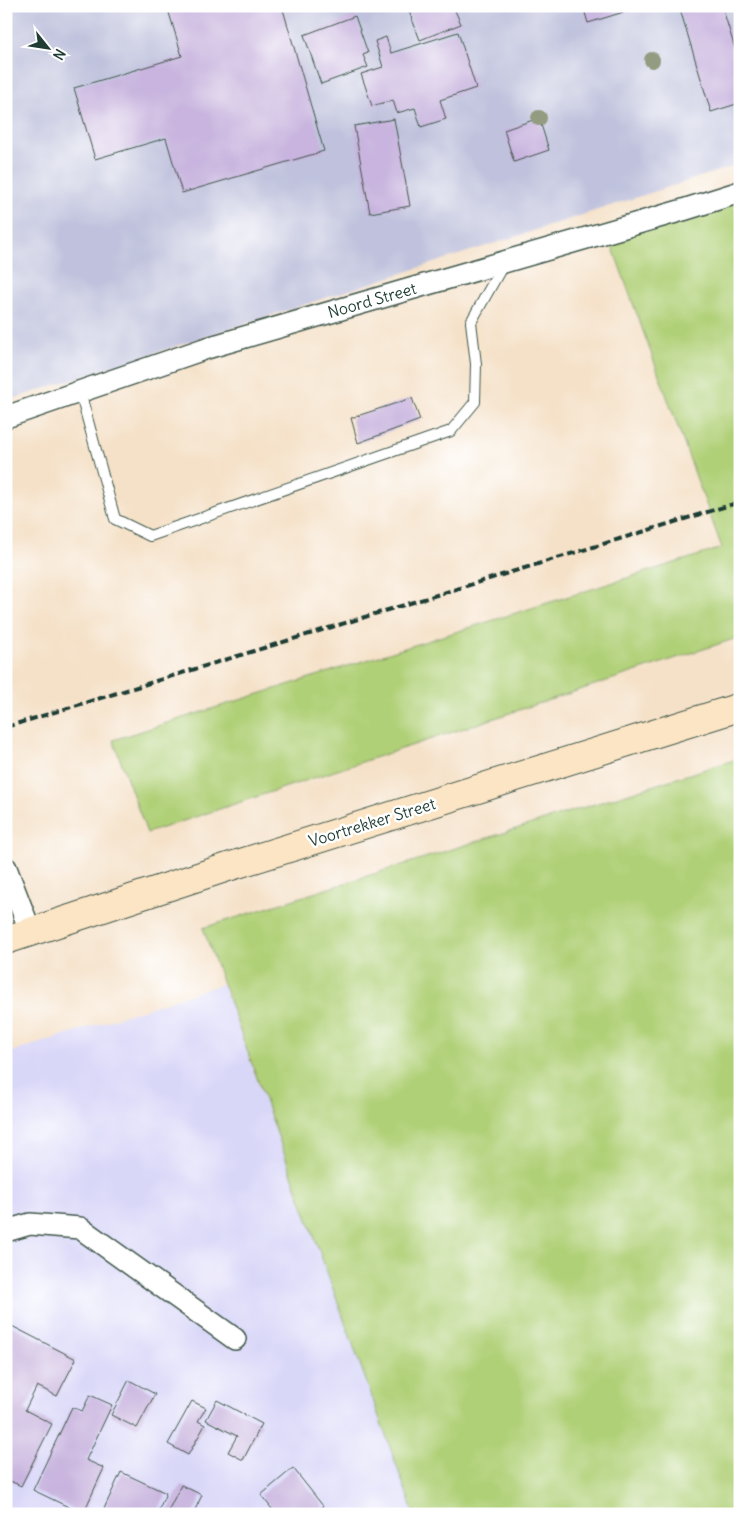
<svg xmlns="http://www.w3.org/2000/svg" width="746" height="1520" font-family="Delius,sans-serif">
  <rect width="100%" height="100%" fill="#fff"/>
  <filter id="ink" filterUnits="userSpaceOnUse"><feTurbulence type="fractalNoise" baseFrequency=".02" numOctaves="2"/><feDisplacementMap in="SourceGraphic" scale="10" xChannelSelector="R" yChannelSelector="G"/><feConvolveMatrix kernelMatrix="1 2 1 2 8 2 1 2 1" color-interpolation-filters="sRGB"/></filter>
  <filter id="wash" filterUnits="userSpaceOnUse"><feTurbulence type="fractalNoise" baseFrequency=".0096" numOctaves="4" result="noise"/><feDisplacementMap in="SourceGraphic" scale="20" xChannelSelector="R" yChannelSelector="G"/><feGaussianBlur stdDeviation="1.12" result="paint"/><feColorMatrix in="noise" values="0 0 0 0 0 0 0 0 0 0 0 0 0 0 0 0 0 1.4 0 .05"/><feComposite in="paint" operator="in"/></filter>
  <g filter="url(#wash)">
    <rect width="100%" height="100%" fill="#f5e1c8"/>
    <path fill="#d9d7f8" d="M222 984 414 1514H6V1054Z"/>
    <path fill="#c0c2dd" d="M6 6H740V164L6 401Z"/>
    <g fill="#b0d077" stroke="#688656">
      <path d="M740 190V637L147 833 113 740 722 548 607 232Z"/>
      <path d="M740 758V1514H414L203 928Z"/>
    </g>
    <g id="blocks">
      <g fill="#c8b4de">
        <path d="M167 6H282L324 151 182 193 166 138 95 159 74 88 182 56Z"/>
        <path d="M407 6H453L461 24 420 40Z"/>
        <path d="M583 6H626L627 11 588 23Z"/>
        <path d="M679 6H722L740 65V103L711 112Z"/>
        <path d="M355 16 368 53 363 55 368 67 321 84 304 35Z"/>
        <path d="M458 32 476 88 440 100 446 119 421 127 415 108 397 113 393 100 372 106 361 74 383 67 375 41 386 37 391 53Z"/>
        <path d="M539 118 549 150 514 162 504 130Z"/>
        <path d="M394 119 410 206 370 213 354 126Z"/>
        <path d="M412 398 420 420 358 443 351 418Z"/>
        <path d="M6 1323 76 1359 57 1396 37 1386 25 1410 52 1424 21 1486 6 1479Z"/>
        <path d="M129 1380 155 1394 137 1428 111 1415Z"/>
        <path d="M90 1395 112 1405 86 1460 104 1468 83 1514 33 1490 72 1407 82 1411Z"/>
        <path d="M217 1400 262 1424 243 1460 228 1452 237 1436 206 1420Z"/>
        <path d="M192 1401 206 1408 198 1421 205 1425 188 1455 168 1444Z"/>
        <path d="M293 1468 323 1506 313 1514H276L261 1495Z"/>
        <path d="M121 1472 166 1493 157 1514H108L103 1511Z"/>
        <path d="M181 1485 202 1495 193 1514H169L167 1513Z"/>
      </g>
    </g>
  </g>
  <g filter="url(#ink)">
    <use href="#blocks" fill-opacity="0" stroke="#3f564a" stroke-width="1"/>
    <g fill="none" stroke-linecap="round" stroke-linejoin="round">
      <g stroke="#3f564a" stroke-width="12">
        <path id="service" d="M80 392 115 519 150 536 451 431 475 402 476 364 471 322 503 265"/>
      </g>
      <g stroke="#3f564a" stroke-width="24">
        <g id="minor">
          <path d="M6 417 207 348 683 210 740 192"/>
          <path d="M6 868 31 933"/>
          <path d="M6 1231 30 1224 80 1228 235 1339"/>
        </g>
      </g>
      <g stroke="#3f564a" stroke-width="30">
        <path id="secondary" d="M6 940 228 867 740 707"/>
      </g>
      <use href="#service" stroke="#fff" stroke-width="10"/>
      <use href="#minor" stroke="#fff" stroke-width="21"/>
      <use href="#secondary" stroke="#fce5c4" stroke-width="28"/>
      <path stroke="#1f3d34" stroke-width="4" stroke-dasharray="8 4" stroke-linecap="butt" d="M6 727 740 502"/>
    </g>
    <g fill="#939b80">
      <circle cx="652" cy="60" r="8"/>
      <circle cx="539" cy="118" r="8"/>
    </g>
  </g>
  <g text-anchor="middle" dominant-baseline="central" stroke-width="5" stroke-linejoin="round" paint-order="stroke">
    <g font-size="16" fill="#1f3d34" stroke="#fff">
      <text transform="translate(372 300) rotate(-16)">Noord Street</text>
      <text transform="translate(372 822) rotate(-17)">Voortrekker Street</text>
    </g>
  </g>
  <rect width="746" height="1520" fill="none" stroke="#fff" stroke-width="25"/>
  <g transform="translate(48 48) rotate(120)" stroke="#ffffff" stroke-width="4" paint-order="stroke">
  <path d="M0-4L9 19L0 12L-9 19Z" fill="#1f3d34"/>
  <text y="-8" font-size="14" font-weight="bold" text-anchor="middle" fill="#1f3d34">N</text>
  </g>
</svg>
